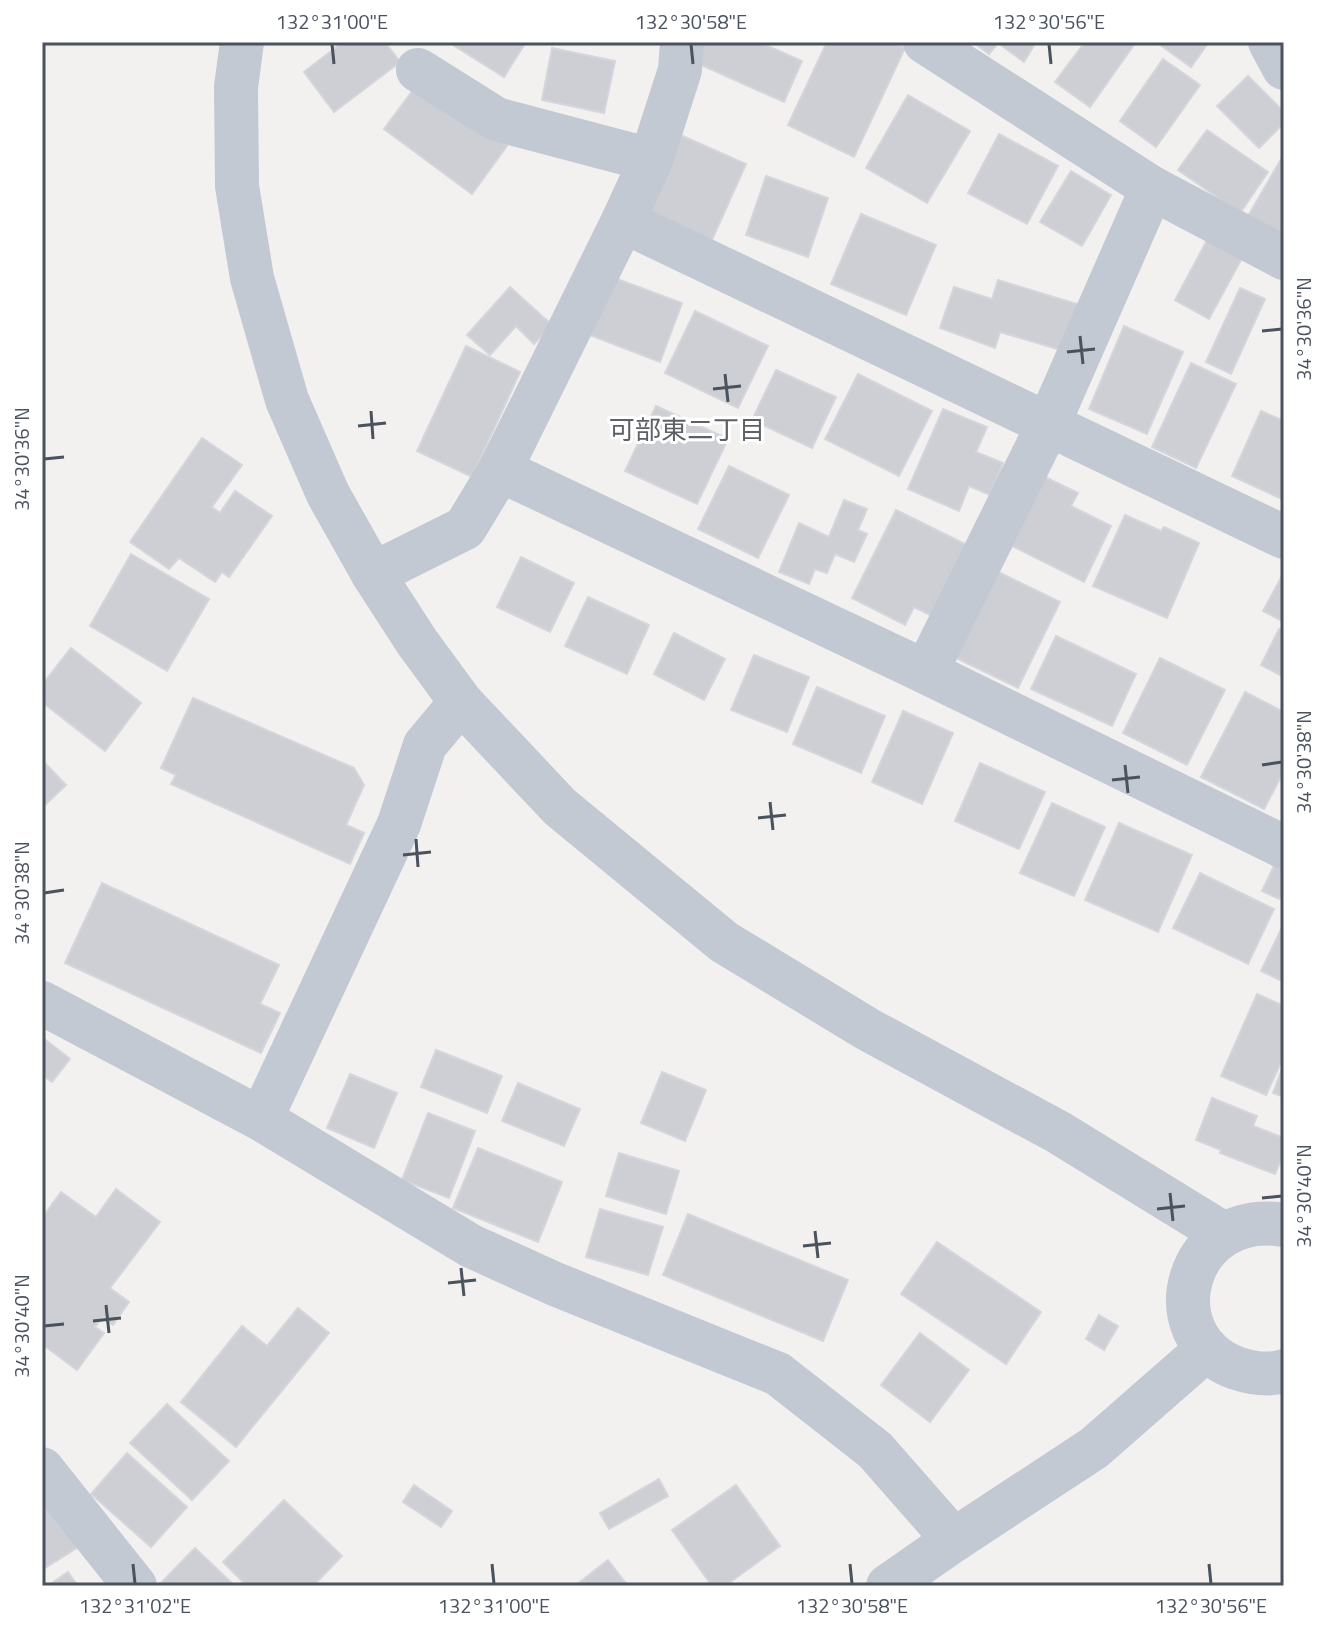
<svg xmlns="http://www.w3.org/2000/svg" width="1326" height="1628" font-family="'Titillium Web','Noto Sans JP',sans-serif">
  <rect width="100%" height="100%" fill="#f3f1f0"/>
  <g fill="#cecfd5" stroke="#d5d6dc" stroke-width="2">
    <path d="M343 42H385L400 62 334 112 304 72Z"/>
    <path d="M451 42H526L504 77 450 43Z"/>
    <path d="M699 42H759L802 61 784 102 690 60Z"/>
    <path d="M827 42H893L905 48 854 157 788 125Z"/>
    <path d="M973 42H1036L1024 62 998 43 989 54Z"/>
    <path d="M1085 42H1136L1090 107 1055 82Z"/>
    <path d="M1156 42H1209L1191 67Z"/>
    <path d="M552 48 615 61 604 113 542 100Z"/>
    <path d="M1163 59 1200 85 1156 147 1120 121Z"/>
    <path d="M1248 76 1284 112V123L1259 148 1217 106Z"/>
    <path d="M419 82 507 146 472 194 384 129Z"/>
    <path d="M908 95 970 131 927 203 866 168Z"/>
    <path d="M1207 130 1268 172 1240 213 1178 170Z"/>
    <path d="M678 134 746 164 712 240 644 210Z"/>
    <path d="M999 134 1058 166 1027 224 968 193Z"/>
    <path d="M1284 154V236L1248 216Z"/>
    <path d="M1071 171 1111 195 1082 246 1040 222Z"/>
    <path d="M766 176 828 198 808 257 746 235Z"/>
    <path d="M861 214 936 245 906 315 831 284Z"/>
    <path d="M1212 231 1247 249 1209 319 1175 300Z"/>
    <path d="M609 276 682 303 660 362 587 334Z"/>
    <path d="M998 280 1080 305 1064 351 1000 332 995 348 940 328 954 287 992 299Z"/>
    <path d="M510 287 552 325 534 344 516 326 490 355 467 335Z"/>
    <path d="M1240 288 1265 299 1231 374 1206 362Z"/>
    <path d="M695 311 768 346 738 408 665 373Z"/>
    <path d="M1124 326 1183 352 1147 434 1089 409Z"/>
    <path d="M466 346 520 372 472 477 417 451Z"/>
    <path d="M1191 363 1236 384 1196 468 1152 447Z"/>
    <path d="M776 370 836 397 812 448 752 420Z"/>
    <path d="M858 374 932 411 899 476 825 439Z"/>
    <path d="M656 406 728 439 697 504 625 471Z"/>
    <path d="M943 409 987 427 976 452 1003 463 990 495 969 486 959 511 908 489Z"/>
    <path d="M1261 411 1284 421V500L1232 476Z"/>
    <path d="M202 438 242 465 212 507 220 513 235 491 272 516 229 577 222 572 215 582 179 558 169 569 130 542Z"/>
    <path d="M729 466 789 495 758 558 698 529Z"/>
    <path d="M1045 477 1078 493 1071 506 1111 526 1084 582 1012 546Z"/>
    <path d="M844 500 867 509 858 530 867 534 854 562 835 554 827 573 815 569 809 584 779 572 799 523 829 537Z"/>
    <path d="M896 510 967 545 932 616 914 607 905 625 852 598Z"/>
    <path d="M1125 515 1161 531 1164 527 1199 543 1167 618 1093 586Z"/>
    <path d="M131 554 209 599 167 671 90 626Z"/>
    <path d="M521 557 574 583 550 632 497 607Z"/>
    <path d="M994 570 1060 602 1018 688 952 656Z"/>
    <path d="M1284 572V622L1263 611Z"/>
    <path d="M588 597 649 625 627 674 565 646Z"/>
    <path d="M1279 629 1284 631V677L1261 665Z"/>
    <path d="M674 633 725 659 704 700 654 674Z"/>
    <path d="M1056 636 1136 674 1112 726 1031 689Z"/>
    <path d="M71 648 141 703 105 751 42 702V685Z"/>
    <path d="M754 655 809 677 787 732 731 710Z"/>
    <path d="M1160 658 1225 690 1187 765 1123 733Z"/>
    <path d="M817 687 885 716 861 773 793 744Z"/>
    <path d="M1245 692 1284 712V771L1264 809 1201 777Z"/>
    <path d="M193 698 354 768 364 785 346 825 364 833 350 864 171 784 176 775 161 768Z"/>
    <path d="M903 711 953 733 922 804 872 782Z"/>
    <path d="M42 760 66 785 42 808Z"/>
    <path d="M980 763 1045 792 1019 849 955 821Z"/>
    <path d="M1052 803 1105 827 1074 896 1020 873Z"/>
    <path d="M1119 823 1192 855 1158 932 1085 900Z"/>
    <path d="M1278 857 1284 860V889L1279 899 1262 891Z"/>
    <path d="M1200 873 1274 909 1248 964 1173 928Z"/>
    <path d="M102 883 279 965 260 1004 280 1013 261 1053 65 963Z"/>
    <path d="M1284 923V982L1261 971Z"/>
    <path d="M1257 994 1284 1006V1056L1266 1095 1221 1076Z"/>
    <path d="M42 1037 70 1059 52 1082 42 1075Z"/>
    <path d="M436 1050 502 1076 487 1113 421 1087Z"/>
    <path d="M1284 1064V1097L1273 1093Z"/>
    <path d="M662 1072 706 1090 685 1141 641 1123Z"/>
    <path d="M350 1074 397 1093 374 1148 327 1128Z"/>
    <path d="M518 1083 580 1109 564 1146 502 1121Z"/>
    <path d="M1212 1098 1257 1116 1253 1126 1284 1138V1153L1275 1174 1220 1153 1221 1150 1196 1140Z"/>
    <path d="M428 1113 475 1131 449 1198 402 1180Z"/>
    <path d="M478 1148 562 1182 538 1242 453 1208Z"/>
    <path d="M619 1153 679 1171 666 1214 606 1196Z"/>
    <path d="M116 1189 160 1222 110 1288 129 1302 113 1325 103 1317 95 1327 104 1333 77 1370 42 1344V1218L61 1192 96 1217Z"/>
    <path d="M600 1209 663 1227 648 1275 586 1257Z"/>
    <path d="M688 1214 848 1280 823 1341 663 1275Z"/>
    <path d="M937 1242 1041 1312 1006 1364 901 1294Z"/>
    <path d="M298 1308 329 1333 236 1447 181 1402 242 1326 267 1346Z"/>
    <path d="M1099 1315 1118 1326 1104 1350 1086 1339Z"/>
    <path d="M920 1333 969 1370 930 1422 881 1385Z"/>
    <path d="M167 1404 229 1461 192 1500 130 1443Z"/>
    <path d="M127 1453 187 1507 151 1547 91 1494Z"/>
    <path d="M659 1479 668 1496 609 1529 600 1513Z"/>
    <path d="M414 1485 452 1511 441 1527 403 1502Z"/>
    <path d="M736 1485 780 1546 725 1586H712L672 1530Z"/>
    <path d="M42 1486 80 1546 42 1570Z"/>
    <path d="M284 1500 342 1556 313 1586H247L223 1562Z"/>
    <path d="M195 1548 235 1586H158Z"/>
    <path d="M608 1560 628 1586H575Z"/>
    <path d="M68 1572 78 1586H48Z"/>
  </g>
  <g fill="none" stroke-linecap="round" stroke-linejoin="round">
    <g stroke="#c2c9d2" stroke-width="44">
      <path d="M242 42 236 87 237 186 252 278 287 400 328 494 373 574 417 642 461 702 560 807 724 942 869 1030 1058 1132 1224 1234"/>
      <path d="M925 42 1152 188 1284 258"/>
      <path d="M1270 42 1284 68"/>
      <path d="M418 70 496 119 651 160"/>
      <path d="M623 221 1284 537"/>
      <path d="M500 470 926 672 1284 847"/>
      <path d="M373 574 465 528 500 470 623 221 651 160 680 70 682 42"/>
      <path d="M926 672 1048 425 1152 188"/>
      <path d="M42 1003 261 1119 471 1246 555 1284 778 1374 875 1450 954 1540"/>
      <path d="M261 1119 399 824 425 745 461 702"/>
      <path d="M1284 1225C1185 1208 1152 1336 1236 1368 1251 1373 1268 1376 1284 1371"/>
      <path d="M42 1469 135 1586"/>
      <path d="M888 1586 954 1540 1094 1448 1207 1349"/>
    </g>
  </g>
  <path fill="none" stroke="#49525d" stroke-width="3" d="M332 44 334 64M691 44 693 64M1049 44 1051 64M1262 331 1282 329M1080 336 1083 364M1067 352 1095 349M725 374 728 402M713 389 741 386M371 411 373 439M358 426 386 423M44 459 64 457M1125 765 1128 793M1262 765 1282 762M1112 780 1140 777M770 802 773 830M758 818 786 815M416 839 418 867M403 855 431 852M44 893 64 890M1170 1193 1173 1221M1262 1198 1282 1196M1157 1209 1185 1206M815 1231 818 1258M803 1246 831 1243M461 1268 464 1296M448 1283 476 1280M106 1305 109 1333M93 1321 121 1318M44 1326 64 1324M133 1564 135 1584M492 1564 494 1584M850 1564 852 1584M1209 1564 1211 1584"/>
  <g text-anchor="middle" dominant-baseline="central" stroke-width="6" stroke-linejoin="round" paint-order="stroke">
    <g font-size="26" fill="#5d6065" stroke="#fff">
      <text x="687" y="429">可部東二丁目</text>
    </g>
  </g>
  <rect width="1326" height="1628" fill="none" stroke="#ffffff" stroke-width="88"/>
  <rect x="44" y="44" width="1238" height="1540" fill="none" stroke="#49525d" stroke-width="3"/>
  <g font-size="20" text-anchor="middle" fill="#49525d">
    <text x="332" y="29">132°31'00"E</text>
    <text x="691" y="29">132°30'58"E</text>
    <text x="1049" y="29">132°30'56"E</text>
    <text transform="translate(1304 329) rotate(-90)" y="7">34°30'36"N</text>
    <text transform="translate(22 459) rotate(-90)" y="7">34°30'36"N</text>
    <text transform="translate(1304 762) rotate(-90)" y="7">34°30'38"N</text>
    <text transform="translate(22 893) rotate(-90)" y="7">34°30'38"N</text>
    <text transform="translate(1304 1196) rotate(-90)" y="7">34°30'40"N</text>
    <text transform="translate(22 1326) rotate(-90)" y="7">34°30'40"N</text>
    <text x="135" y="1613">132°31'02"E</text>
    <text x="494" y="1613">132°31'00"E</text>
    <text x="852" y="1613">132°30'58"E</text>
    <text x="1211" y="1613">132°30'56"E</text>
  </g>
</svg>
